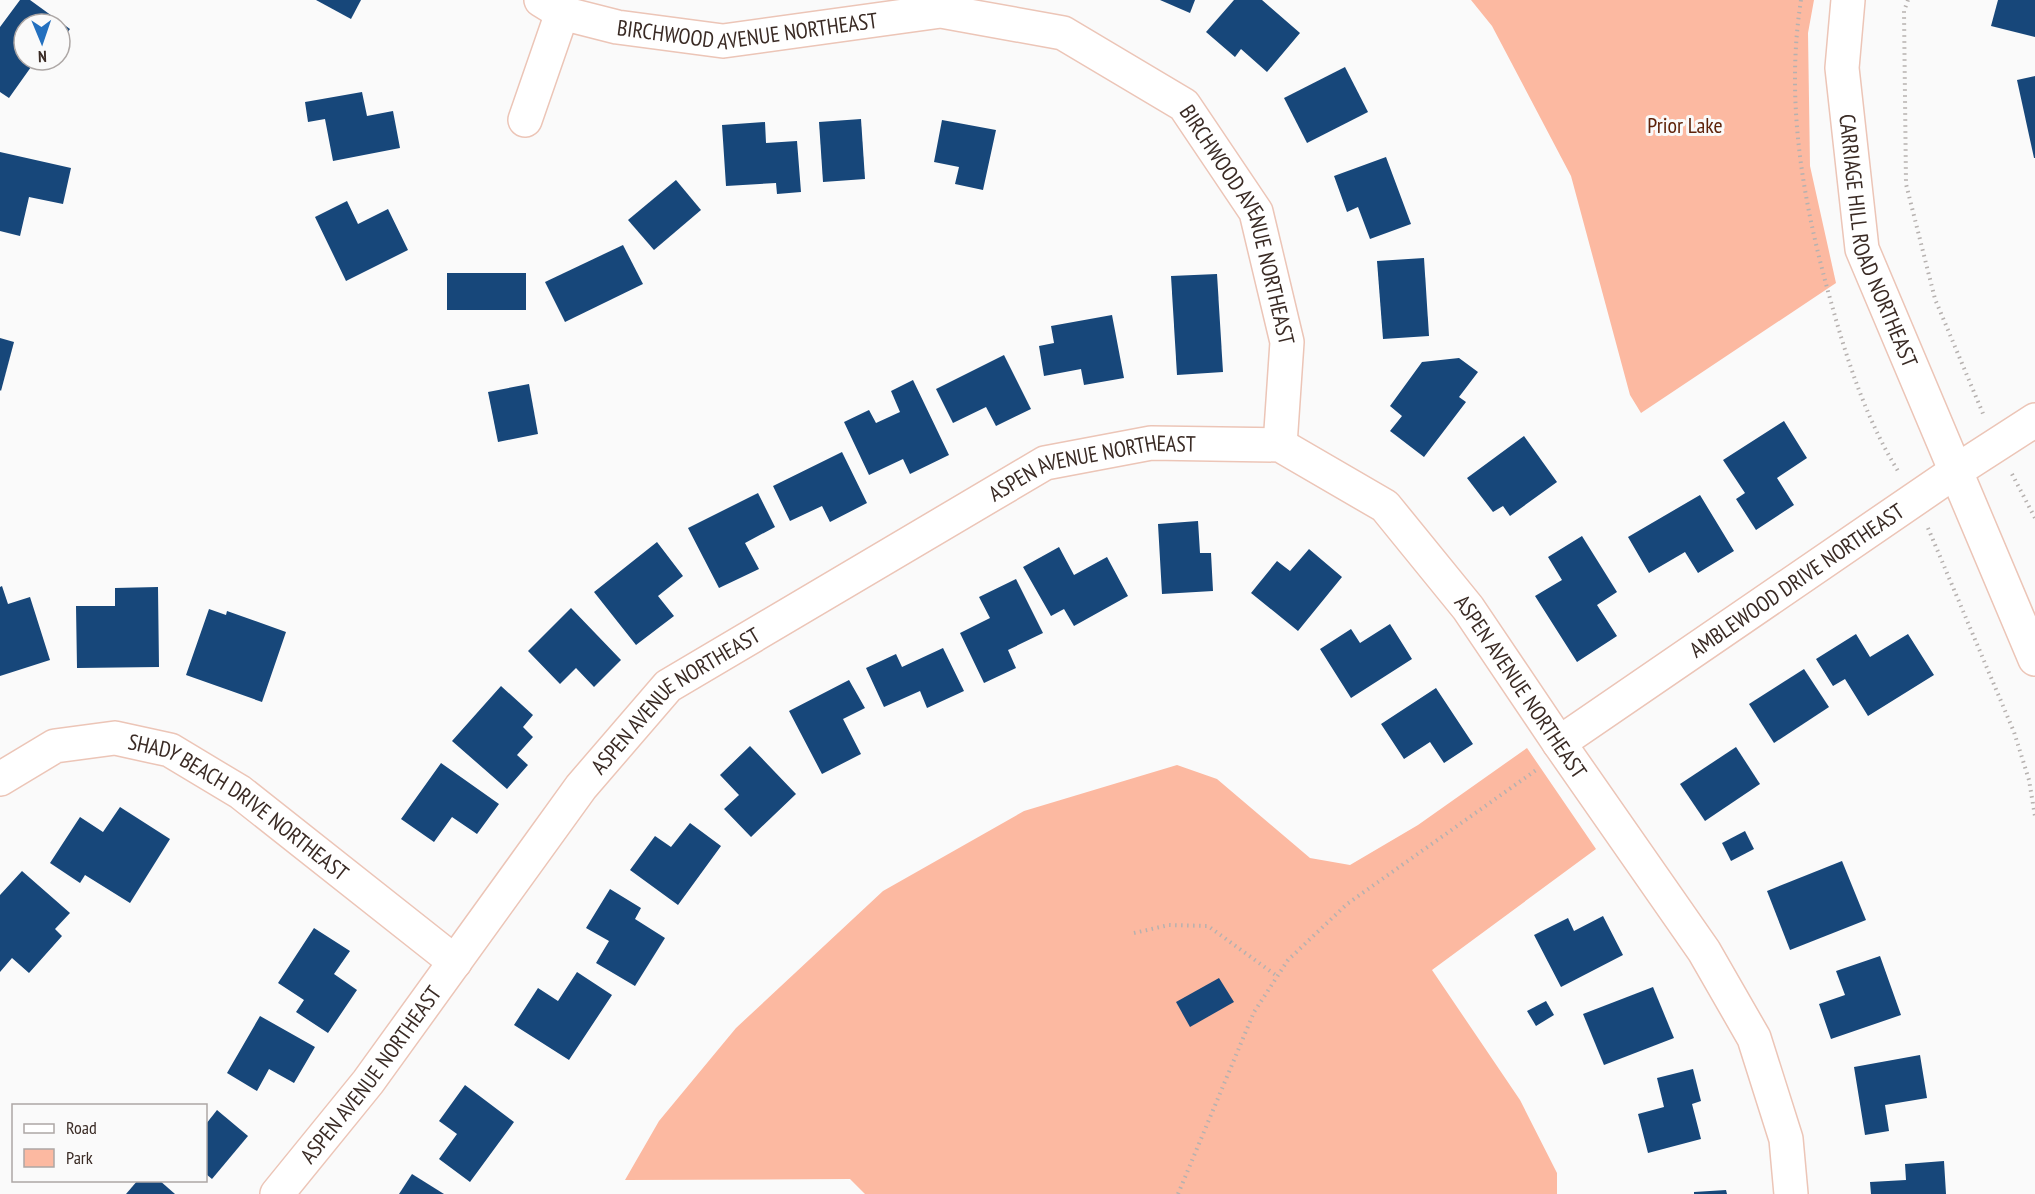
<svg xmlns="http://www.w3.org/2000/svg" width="2035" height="1194" font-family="'PT Sans Narrow',sans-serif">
  <rect width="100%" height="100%" fill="#fafafa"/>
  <g fill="#fcb9a1">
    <path d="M1471 0H1814L1808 33 1810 166 1836 283 1641 413 1630 395 1571 176 1492 26Z"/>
    <path d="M1527 748 1596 849 1432 970 1520 1100 1557 1173V1194H865L850 1179 625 1180 659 1121 736 1028 883 891 1024 811 1177 765 1217 779 1310 858 1350 865 1418 825Z"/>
  </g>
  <g fill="#17477a">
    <path d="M20 0H30L70 29 60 43V24H24V56L22 60 31 67 9 98 0 92V27Z"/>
    <path d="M316 0H361L351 19Z"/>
    <path d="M1160 0H1195L1190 13Z"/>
    <path d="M1234 0H1262L1300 33 1267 72 1241 49 1235 57 1206 32Z"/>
    <path d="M1998 0H2035V37L1991 26Z"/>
    <path d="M1345 67 1368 112 1307 143 1284 98Z"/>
    <path d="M2035 76V158H2034L2017 80Z"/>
    <path d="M362 92 367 116 393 111 400 148 333 161 325 119 308 122 305 102Z"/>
    <path d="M861 119 865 179 823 182 819 122Z"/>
    <path d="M942 120 996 130 983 190 955 184 959 167 934 162Z"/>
    <path d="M765 122 766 143 797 141 801 192 777 194 776 183 726 186 722 125Z"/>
    <path d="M0 152 71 168 63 204 29 197 20 236 0 231Z"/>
    <path d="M1386 157 1411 224 1370 239 1358 207 1347 212 1334 176Z"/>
    <path d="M676 180 701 210 654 250 628 220Z"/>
    <path d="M347 201 358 224 388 209 408 250 346 281 315 217Z"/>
    <path d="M623 245 643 284 565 322 545 282Z"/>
    <path d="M1424 258 1429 336 1383 339 1377 261Z"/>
    <rect x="447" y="273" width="79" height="37"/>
    <path d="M1217 274 1223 372 1177 375 1171 276Z"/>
    <path d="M1112 315 1124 378 1084 385 1081 369 1044 376 1039 346 1054 343 1051 326Z"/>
    <path d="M0 338 14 342 1 391 0 390Z"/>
    <path d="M1004 355 1031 409 996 426 986 407 953 423 936 389Z"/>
    <path d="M1459 358 1478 372 1459 397 1466 402 1424 457 1390 431 1402 416 1390 406 1422 362Z"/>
    <path d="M913 380 949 455 910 474 903 459 869 475 844 422 869 410 876 423 900 412 891 391Z"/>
    <path d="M529 384 538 434 498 442 488 392Z"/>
    <path d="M1784 421 1807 458 1777 478 1794 505 1756 530 1736 499 1745 493 1723 460Z"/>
    <path d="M1524 436 1557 482 1510 516 1503 506 1493 512 1467 478Z"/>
    <path d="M842 452 867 503 830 522 822 506 790 521 773 486Z"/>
    <path d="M758 493 775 527 745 543 759 569 719 588 688 528Z"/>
    <path d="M1700 495 1734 551 1698 573 1685 552 1649 573 1628 537Z"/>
    <path d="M1198 521 1200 553H1211L1213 591 1162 594 1158 524Z"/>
    <path d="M1582 536 1617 592 1597 605 1617 636 1577 662 1535 596 1562 580 1548 557Z"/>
    <path d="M657 542 683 576 658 596 674 616 636 645 594 592Z"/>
    <path d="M1059 547 1074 575 1107 557 1128 596 1074 626 1064 609 1051 616 1023 567Z"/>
    <path d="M1309 549 1342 577 1298 631 1251 593 1277 561 1290 571Z"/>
    <path d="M1016 579 1043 633 1008 650 1016 668 984 683 960 633 990 618 979 597Z"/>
    <path d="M2 586 8 604 30 597 50 660 0 676V587Z"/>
    <path d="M158 587 159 667 77 668 76 606H115V588Z"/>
    <path d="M571 608 621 660 594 687 576 668 560 684 528 651Z"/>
    <path d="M209 609 226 615 227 611 286 632 262 702 186 675Z"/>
    <path d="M1390 624 1412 659 1351 698 1320 649 1351 629 1360 643Z"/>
    <path d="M1856 634 1870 657 1908 634 1934 675 1868 716 1845 679 1833 686 1816 659Z"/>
    <path d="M943 648 964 691 927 708 920 691 884 707 866 668 896 654 902 667Z"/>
    <path d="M1804 669 1829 707 1774 743 1749 704Z"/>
    <path d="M849 680 865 708 843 719 861 754 822 774 789 711Z"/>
    <path d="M501 686 533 715 523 727 533 737 517 755 528 765 507 789 452 741Z"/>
    <path d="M1436 688 1473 744 1444 763 1430 742 1404 759 1381 724Z"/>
    <path d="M750 746 796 794 751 837 724 809 739 795 720 775Z"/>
    <path d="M1736 747 1760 784 1705 821 1680 784Z"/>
    <path d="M441 763 499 804 477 834 452 817 434 842 401 819Z"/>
    <path d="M120 807 170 839 130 903 85 875 80 883 50 863 80 817 103 832Z"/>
    <path d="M690 823 721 846 678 905 630 870 655 836 671 847Z"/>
    <path d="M1745 831 1754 849 1731 861 1722 843Z"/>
    <path d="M1842 861 1866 920 1790 950 1767 891Z"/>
    <path d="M22 871 70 913 55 929 62 936 29 973 12 958 0 972V895Z"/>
    <path d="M610 889 641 908 635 919 665 938 635 986 596 963 609 941 586 928Z"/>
    <path d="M1603 916 1623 955 1561 987 1534 935 1568 918 1574 931Z"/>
    <path d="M314 928 350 951 334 974 357 990 328 1033 296 1012 304 1000 278 983Z"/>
    <path d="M1880 956 1901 1015 1831 1039 1819 1004 1845 995 1836 971Z"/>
    <path d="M577 972 612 995 569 1060 514 1025 538 988 558 1001Z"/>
    <path d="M1219 978 1234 1002 1190 1027 1176 1002Z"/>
    <path d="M1653 987 1674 1038 1604 1065 1583 1014Z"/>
    <path d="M1546 1001 1554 1015 1536 1026 1527 1011Z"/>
    <path d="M260 1016 315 1047 294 1083 269 1069 257 1091 227 1073Z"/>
    <path d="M1920 1055 1927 1098 1885 1105 1889 1131 1865 1135 1854 1067Z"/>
    <path d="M1693 1069 1701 1101 1692 1104 1701 1139 1648 1153 1638 1114 1664 1107 1657 1078Z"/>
    <path d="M465 1085 514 1122 470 1182 439 1159 457 1134 439 1121Z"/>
    <path d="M217 1110 248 1136 212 1179 206 1174V1124Z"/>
    <path d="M1944 1161 1946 1194H1871L1870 1182 1906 1180 1905 1164Z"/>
    <path d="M412 1174 444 1194H399Z"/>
    <path d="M138 1180H159L175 1194H126Z"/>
    <path d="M1726 1190 1727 1194H1694V1192Z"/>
  </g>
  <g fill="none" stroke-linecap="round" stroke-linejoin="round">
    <g stroke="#ecc5b7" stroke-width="36">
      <g id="minor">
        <path id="s1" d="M541 0 562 13 617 27 723 41 941 11 1063 33 1184 105 1256 212 1287 342 1280 445"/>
        <path id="s2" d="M1848 0 1842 68 1862 249 2035 659"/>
        <path d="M525 120 562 13"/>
        <path id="s3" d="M1559 743 1956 471 2035 420"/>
        <path id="s4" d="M0 779 55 746 115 738 170 750 240 792 455 962"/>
        <path id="s5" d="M277 1194 368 1082 581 787 668 686 1045 463 1151 443 1280 445 1385 506 1468 608 1559 743 1704 951 1754 1038 1786 1139 1791 1194"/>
      </g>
    </g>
    <g stroke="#b6b1af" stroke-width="4" stroke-dasharray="1.5 4.5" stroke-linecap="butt">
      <path d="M1801 0C1785 102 1803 203 1831 302 1847 360 1866 419 1898 471"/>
      <path d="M1908 0 1904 11 1906 184 1935 299 1984 416"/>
      <path d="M2012 474 2035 518"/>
      <path d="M1928 528 2014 732 2029 780 2035 816"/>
      <path d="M1134 933 1169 925 1208 926 1277 976"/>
      <path d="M1178 1194 1254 1012 1288 960 1347 904 1539 768"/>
    </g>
    <use href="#minor" stroke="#fff" stroke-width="33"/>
  </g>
  <g text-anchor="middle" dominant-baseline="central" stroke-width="6" stroke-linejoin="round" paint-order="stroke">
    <g font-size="22" fill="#3a2b25" stroke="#fafafa">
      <text stroke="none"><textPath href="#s1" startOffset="213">BIRCHWOOD AVENUE NORTHEAST</textPath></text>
      <text stroke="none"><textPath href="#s1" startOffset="807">BIRCHWOOD AVENUE NORTHEAST</textPath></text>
      <text stroke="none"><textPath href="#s2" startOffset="246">CARRIAGE HILL ROAD NORTHEAST</textPath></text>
      <text stroke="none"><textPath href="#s5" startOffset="1124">ASPEN AVENUE NORTHEAST</textPath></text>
      <text stroke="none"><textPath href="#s3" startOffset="288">AMBLEWOOD DRIVE NORTHEAST</textPath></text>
      <text stroke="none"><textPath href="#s5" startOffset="1664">ASPEN AVENUE NORTHEAST</textPath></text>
      <text stroke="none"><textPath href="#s5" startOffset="638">ASPEN AVENUE NORTHEAST</textPath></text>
      <text stroke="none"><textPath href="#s4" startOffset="268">SHADY BEACH DRIVE NORTHEAST</textPath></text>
      <text stroke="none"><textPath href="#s5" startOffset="152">ASPEN AVENUE NORTHEAST</textPath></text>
    </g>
    <g font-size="22" fill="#5e230a" stroke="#fafafa">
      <text x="1685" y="125">Prior Lake</text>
    </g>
  </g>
  <rect x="12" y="1104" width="195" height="78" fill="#fafafa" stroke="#ada7a5" stroke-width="1.5"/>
  <rect x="24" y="1124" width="30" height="9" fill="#ffffff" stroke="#ada7a5" stroke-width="1.5"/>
  <text x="66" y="1134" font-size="18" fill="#3a2b25">Road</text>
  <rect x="24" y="1149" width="30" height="18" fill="#fcb9a1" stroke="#ada7a5" stroke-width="1.5"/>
  <text x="66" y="1164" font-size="18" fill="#3a2b25">Park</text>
  <g transform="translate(42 42) rotate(178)"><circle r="28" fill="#fafafa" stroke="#ada7a5" stroke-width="1.5"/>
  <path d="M0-4.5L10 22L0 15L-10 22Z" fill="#2370bf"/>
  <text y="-9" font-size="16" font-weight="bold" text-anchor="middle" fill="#3a2b25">N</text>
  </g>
</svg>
